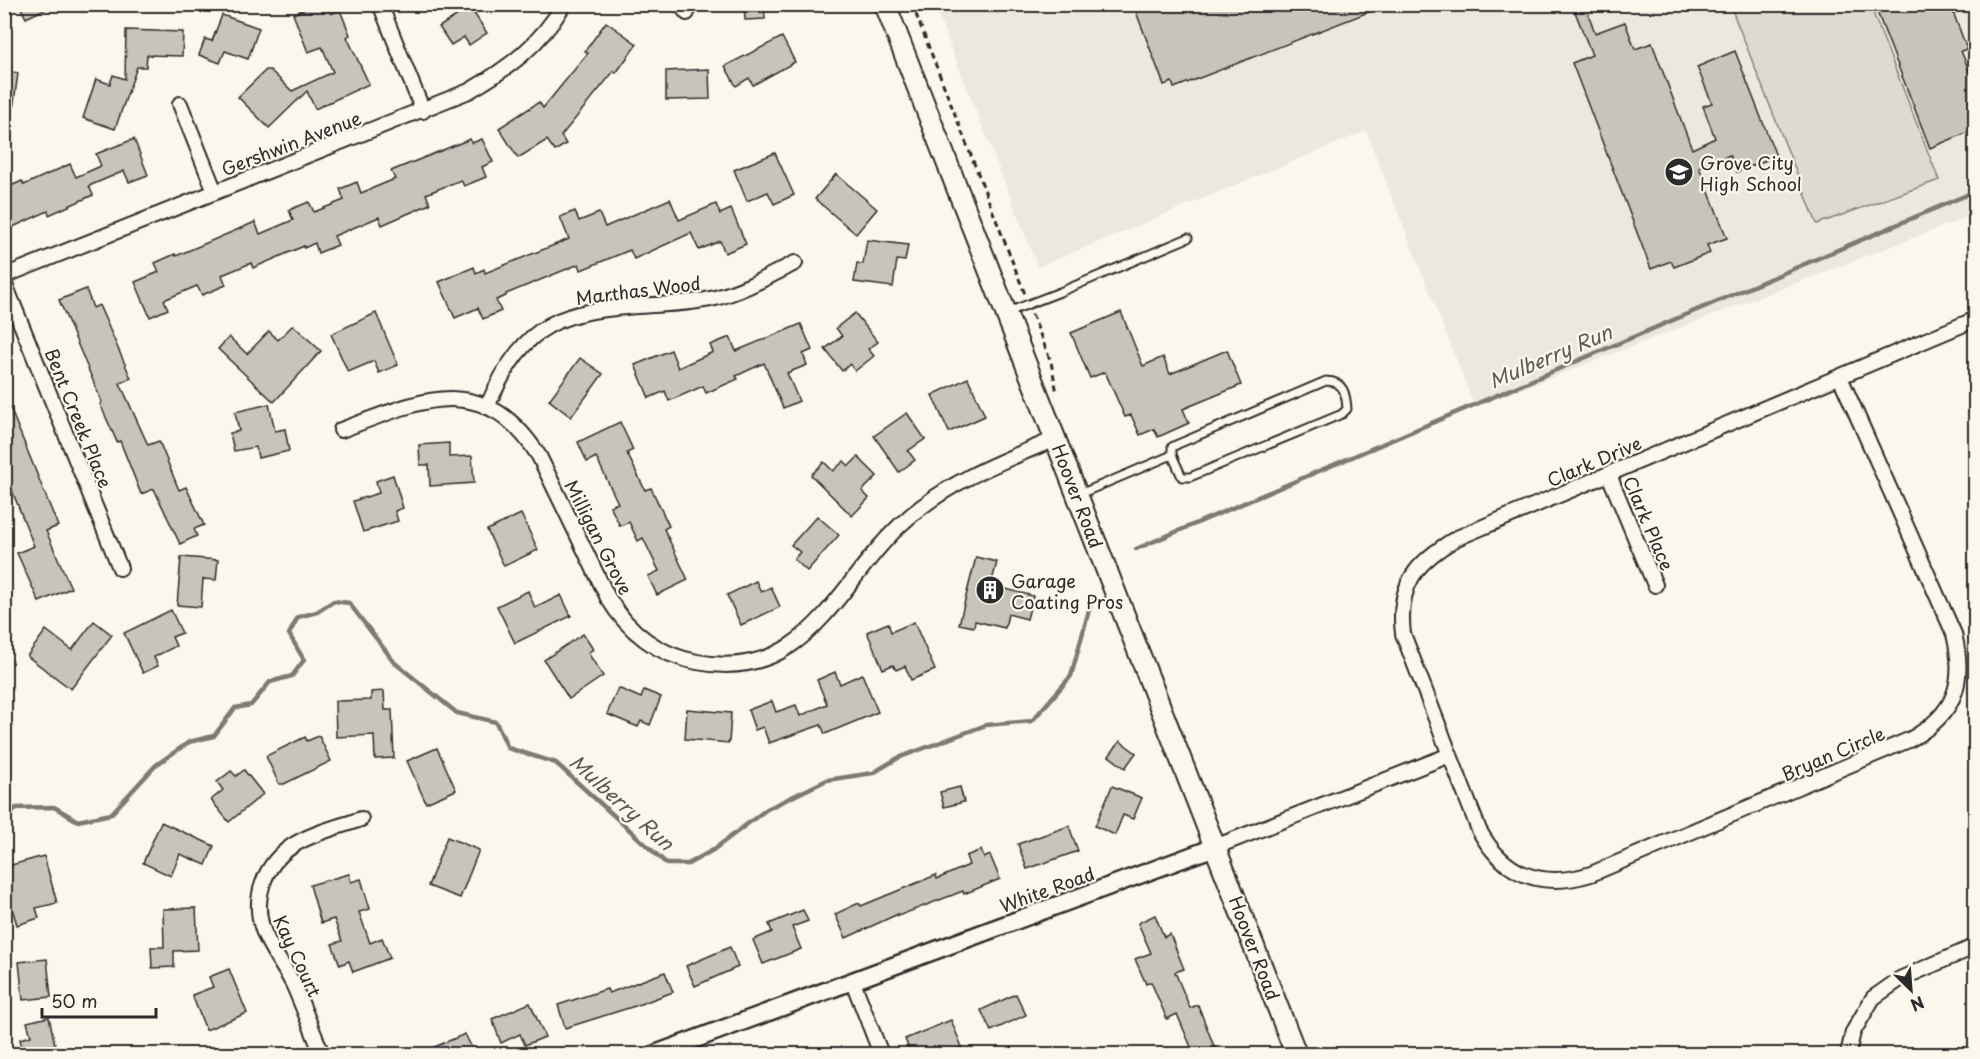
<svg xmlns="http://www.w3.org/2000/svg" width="1980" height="1059" font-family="'Playpen Sans',sans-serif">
  <rect width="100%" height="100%" fill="#fbf7ec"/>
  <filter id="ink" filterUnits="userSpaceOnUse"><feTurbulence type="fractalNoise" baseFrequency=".0167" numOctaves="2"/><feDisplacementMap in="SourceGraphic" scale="12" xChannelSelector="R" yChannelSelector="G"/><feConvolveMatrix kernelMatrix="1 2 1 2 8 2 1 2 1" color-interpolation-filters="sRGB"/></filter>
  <g filter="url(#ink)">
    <path fill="#ebe8de" d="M934 5H1975V214L1475 407 1366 131 1038 267Z"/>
    <path fill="#dddad0" stroke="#84827e" stroke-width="1.5" d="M1730 5H1870L1939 180 1817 224Z"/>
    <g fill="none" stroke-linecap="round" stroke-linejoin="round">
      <g stroke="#7b7a75" stroke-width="4.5">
        <path d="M1136 549 1976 191"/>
        <path d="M4 824 16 808 54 807 78 821 111 814 156 765 189 742 214 736 235 708 251 705 270 682 292 676 304 660 289 634 298 617 317 612 334 601 349 603 395 663 457 713 496 722 508 748 556 763 667 864H688L713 850 767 809 827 780 873 773 898 758 986 725 1032 721 1071 676 1092 599"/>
      </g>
    </g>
    <g fill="#c7c4bc" stroke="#2b2b2b" stroke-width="1.5">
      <path d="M19 4H56L26 18Z"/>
      <path d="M317 4H327L331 14 340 10 350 35 347 37 369 84 315 109 307 91 269 128 238 97 266 70H270L292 91 333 72 322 47 308 52 293 14Z"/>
      <path d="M744 4H764L765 19 745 20Z"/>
      <path d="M1133 4H1384V6L1174 88 1172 82 1164 85Z"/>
      <path d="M1572 4H1585L1595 33 1625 22 1635 49 1652 43 1692 149 1715 138 1703 106 1712 103 1697 67 1735 51 1776 156 1737 172 1730 155 1699 167 1727 238 1707 245 1710 253 1674 267 1671 261 1651 269 1572 63 1592 55Z"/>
      <path d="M1874 4H1950L1967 49 1961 51 1976 87V129L1930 148Z"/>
      <path d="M470 7 487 33 469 45 464 37 451 45 439 27Z"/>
      <path d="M222 15 259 28 248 59 225 51 220 63 199 55 205 39 212 41Z"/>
      <path d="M606 22 637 44 616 73 614 71 561 136 566 144 555 151 547 140 518 158 499 128 539 102 543 108 588 53 585 51Z"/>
      <path d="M126 30 183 32 182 56 147 55 146 67H137L115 129 83 118 96 79 110 84 113 75 125 79Z"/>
      <path d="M782 37 795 62 753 85 749 78 736 86 725 66Z"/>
      <path d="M709 69 710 99 666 100V71Z"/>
      <path d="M4 71 18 73 12 117H4Z"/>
      <path d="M134 139 148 175 129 182 124 171 89 186 93 195 49 215 48 211 4 231V189L22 181 24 185 70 164 76 177 101 166 96 154Z"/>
      <path d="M470 139 472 143 482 139 493 162 482 167 486 177 464 186 461 180 426 194 430 204 382 225 379 217 334 236 338 245 318 253 315 243 304 248V246L253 268 251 263 222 275 226 285 202 295 197 286 164 300 168 309 150 317 135 282 159 272 155 263 175 254 176 256 255 222 260 234 293 220 289 210 309 202 314 212 344 200 340 189 357 182 361 193 395 179 391 171Z"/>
      <path d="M775 153 794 195 774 204 768 192 747 201 734 170Z"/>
      <path d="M836 174 877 209 856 234 815 199Z"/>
      <path d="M670 199 679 220 716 204 720 214 731 209 746 244 725 253 720 241 699 250 691 233 634 259 630 250 581 270 579 264 506 294V296L496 300 501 311 483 319 478 308 455 318 439 282 474 267 476 273 484 269 485 273 569 239 560 217 575 211 579 221 599 213 605 227Z"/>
      <path d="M867 240 908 245 905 261 897 260 893 287 854 282 857 263 863 264Z"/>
      <path d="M86 289 93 308 99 305 131 378 120 383 148 445 159 441 179 490 186 487 204 525 194 529 197 536 180 544 154 489 141 494 120 441 117 442 100 404 102 402 59 300Z"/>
      <path d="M1121 312 1143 366 1163 357 1170 374 1227 350 1241 385 1183 409 1189 423 1158 437 1154 429 1140 435 1131 415 1125 417 1105 372 1090 378 1071 333Z"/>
      <path d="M376 313 398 365 379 373 374 361 348 372 331 334Z"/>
      <path d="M855 313 878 342 868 349 874 356 855 371 850 364 842 371 825 349 842 336 836 328Z"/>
      <path d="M801 324 812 350 803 354 807 365 787 373 799 401 783 408 764 363 736 376 738 379 706 393 703 386 669 401 665 391 649 398 635 365 671 350 678 368 713 352 710 345 730 337 736 351Z"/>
      <path d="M293 325 321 351 274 402 218 349 229 337 247 354 269 331 278 340Z"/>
      <path d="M580 358 603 374 571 417 549 400Z"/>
      <path d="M968 378 985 416 949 432 932 395Z"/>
      <path d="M4 393 58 526 46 531 71 588 39 602 17 553 34 546 11 488 8 489 4 480Z"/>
      <path d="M269 404 275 431 285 429 289 451 258 458 256 447 234 451 230 433 239 431 235 412Z"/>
      <path d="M907 413 925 439 908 451 915 460 899 472 874 436Z"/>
      <path d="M620 422 633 450 627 453 645 490 651 488 669 526 664 529 688 580 657 595 648 576 659 571 643 538 638 541 629 522 620 526 610 506 618 503 596 457 587 462 578 442Z"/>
      <path d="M449 443V457L472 456 474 483 430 486 429 465H420L419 445Z"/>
      <path d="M858 457 877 476 862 491 869 498 852 516 811 475 824 462 833 471 844 461 849 466Z"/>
      <path d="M393 475 403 508 395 511 398 521 363 532 353 501 379 493 376 481Z"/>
      <path d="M521 514 538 550 504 566 487 530Z"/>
      <path d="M817 516 839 535 807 571 794 559 800 552 791 545Z"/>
      <path d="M181 557 218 560 216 580 203 579 201 607 177 605Z"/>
      <path d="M976 557 997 562 991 585 1033 596 1027 619 1008 614 1005 628 975 621 974 627 959 624Z"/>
      <path d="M756 581 761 592 771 587 780 607 741 625 727 595Z"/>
      <path d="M528 591 535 608 561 595 571 616 515 643 497 606Z"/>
      <path d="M171 610 182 633 172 637 176 646 154 657 158 666 143 673 124 633Z"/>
      <path d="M94 621 112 635 71 689 27 656 46 630 72 650Z"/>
      <path d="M914 622 935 670 911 680 905 666 896 670 893 665 883 669 867 632 888 623 891 632Z"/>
      <path d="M583 634 593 649 588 653 603 676 569 699 544 660Z"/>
      <path d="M835 672 840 684 862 674 878 712 825 734 821 725 769 743 763 727 755 730 748 710 772 701 776 712 796 705 800 716 827 704 817 680Z"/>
      <path d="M618 688 641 698 644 690 661 697 650 725 641 721 638 727 607 714Z"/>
      <path d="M384 691 385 710H392L394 758 375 759 374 735 336 737 335 701 371 700V692Z"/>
      <path d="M687 709 731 713 729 743 685 739Z"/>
      <path d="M319 736 331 761 284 784H279L266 756 305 737 307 741Z"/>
      <path d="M1120 741 1136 753 1125 768 1109 756Z"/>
      <path d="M437 748 456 790 426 803 407 761Z"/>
      <path d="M244 770 263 794 229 822 211 800 223 790 217 782 231 771 236 776Z"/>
      <path d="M1112 786 1142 798 1133 819 1123 815 1115 835 1095 826Z"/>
      <path d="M960 787 964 802 944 807 940 792Z"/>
      <path d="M161 822 214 846 206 865 180 854 171 876 143 863Z"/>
      <path d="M1069 826 1078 851 1027 869 1018 844Z"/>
      <path d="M447 837 479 850 460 898 428 886Z"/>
      <path d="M981 850 984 858 990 855 1000 879 964 894 963 891 898 916V914L846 938 835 914 859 903 861 906 936 875 937 879 969 865 966 856Z"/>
      <path d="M44 856 57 903 36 908 39 918 17 925 4 880V867Z"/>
      <path d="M349 874 351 882 361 879 370 909 359 912 370 943 382 938 390 958 353 972 349 961 340 965 332 944 342 941 334 919 321 923 310 885Z"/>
      <path d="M196 908 198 950 174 951V967L152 968 151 947H164L163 909Z"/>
      <path d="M803 910 808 921 792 927 801 949 763 964 753 940 772 932 769 924Z"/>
      <path d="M1155 915 1164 937 1170 934 1184 969 1175 972 1190 1008 1198 1005 1217 1054H1194L1177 1014 1167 1019 1151 982 1146 984 1135 959 1151 953 1138 923Z"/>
      <path d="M730 947 738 967 695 986 686 966Z"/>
      <path d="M47 959 51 997 23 1000 19 962Z"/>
      <path d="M229 969 247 1013 206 1030 192 995 213 987 209 977Z"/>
      <path d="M665 972 673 992 635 1006 565 1028 558 1005 607 989 609 993Z"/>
      <path d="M1016 994 1026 1015 991 1031 981 1010Z"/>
      <path d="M530 1003 545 1037 525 1045 520 1034 501 1043 492 1019Z"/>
      <path d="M49 1017 57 1054H23L20 1039 31 1036 27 1022Z"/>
      <path d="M951 1020 962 1047 945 1054H911L905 1039Z"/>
      <path d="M465 1034 475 1054H418Z"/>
    </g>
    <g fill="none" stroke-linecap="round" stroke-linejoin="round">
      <g stroke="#2b2b2b" stroke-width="11">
        <g id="service">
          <path d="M1008 312 1060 292 1188 238"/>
          <path d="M1326 381C1344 381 1346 394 1347 409L1342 414 1190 477H1182L1172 455V447L1178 444Z"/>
          <path d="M1080 494 1172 455"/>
        </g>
      </g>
      <g stroke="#2b2b2b" stroke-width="18">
        <g id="minor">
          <path d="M380 4 423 111"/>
          <path d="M680 4 687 13"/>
          <path d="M180 104 215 192"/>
          <path d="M4 276 469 91C509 68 540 45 564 4"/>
          <path d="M4 282 120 568"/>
          <path d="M1840 377 1954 634C1966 683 1955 714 1911 739L1591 874C1542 889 1504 876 1479 830L1403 634C1397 584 1416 562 1457 538L1976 319"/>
          <path d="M487 407C526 318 561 311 652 305 672 304 695 303 715 298 743 291 769 276 795 263"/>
          <path d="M341 430C419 401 483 368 539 456L608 598C628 631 658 655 697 662 811 684 838 578 908 518 951 480 1003 461 1055 439"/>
          <path d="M1609 475 1655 585"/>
          <path d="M1215 847 1450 755"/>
          <path d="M853 982 881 1054"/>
          <path d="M322 1054C313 1032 304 1009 294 986 285 967 270 950 263 930 252 898 264 865 292 846 312 833 339 827 361 819"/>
          <path d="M1848 1054 1853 1032 1873 998 1900 979 1976 946"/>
        </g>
      </g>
      <g stroke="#2b2b2b" stroke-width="21">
        <path id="tertiary" d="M655 1054 1215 847"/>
      </g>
      <g stroke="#2b2b2b" stroke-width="24">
        <path id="secondary" d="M885 4 1296 1054"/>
      </g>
      <g stroke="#2b2b2b" stroke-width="3" stroke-dasharray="6 4.5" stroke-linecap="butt">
        <path d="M912 4 1025 294"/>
        <path d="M1969 4 1976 22"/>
        <path d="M1032 314 1051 362 1057 393"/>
      </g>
      <use href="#service" stroke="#fbf7ec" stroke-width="7"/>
      <use href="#minor" stroke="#fbf7ec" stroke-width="14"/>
      <use href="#tertiary" stroke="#fbf7ec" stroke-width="16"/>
      <use href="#secondary" stroke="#fbf7ec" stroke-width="20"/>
    </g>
  </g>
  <defs>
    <g id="school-disc" transform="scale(1.5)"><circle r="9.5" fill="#2b2b2b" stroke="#fbf7ec"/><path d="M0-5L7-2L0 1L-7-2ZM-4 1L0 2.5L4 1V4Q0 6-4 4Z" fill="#fff"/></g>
    <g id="building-disc" transform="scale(1.5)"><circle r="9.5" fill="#2b2b2b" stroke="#fbf7ec"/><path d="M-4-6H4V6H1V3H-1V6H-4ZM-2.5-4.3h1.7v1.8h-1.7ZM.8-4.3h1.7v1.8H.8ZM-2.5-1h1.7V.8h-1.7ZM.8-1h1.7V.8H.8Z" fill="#fff"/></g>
  </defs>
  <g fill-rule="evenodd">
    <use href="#school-disc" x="1679" y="172"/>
    <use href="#building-disc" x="990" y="590"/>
  </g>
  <g text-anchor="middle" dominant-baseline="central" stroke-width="4.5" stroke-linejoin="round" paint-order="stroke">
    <g font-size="18" fill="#2b2b2b" stroke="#fbf7ec">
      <text transform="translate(291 143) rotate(-21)">Gershwin Avenue</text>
      <text transform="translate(638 290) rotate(-7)">Marthas Wood</text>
      <text transform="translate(79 418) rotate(68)">Bent Creek Place</text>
      <text transform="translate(1594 461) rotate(-23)">Clark Drive</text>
      <text transform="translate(1078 496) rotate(69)">Hoover Road</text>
      <text transform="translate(1649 523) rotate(67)">Clark Place</text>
      <text transform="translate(599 537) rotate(63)">Milligan Grove</text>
      <text transform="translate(1833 753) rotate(-23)">Bryan Circle</text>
      <text transform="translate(1047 889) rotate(-20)">White Road</text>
      <text transform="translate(1255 948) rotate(69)">Hoover Road</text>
      <text transform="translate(298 956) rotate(65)">Kay Court</text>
    </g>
    <g font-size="18" fill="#2b2b2b" stroke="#fbf7ec" text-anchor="start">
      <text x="1700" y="162">Grove City<tspan x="1700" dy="21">High School</tspan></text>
      <text x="1011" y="580">Garage<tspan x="1011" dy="21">Coating Pros</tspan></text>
    </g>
    <g font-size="20" font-style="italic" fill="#5a5956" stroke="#fbf7ec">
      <text transform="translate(1550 356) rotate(-23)">Mulberry Run</text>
      <text transform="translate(622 802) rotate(42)">Mulberry Run</text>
    </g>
  </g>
  <rect width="1980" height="1059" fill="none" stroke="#fbf7ec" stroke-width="24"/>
  <rect x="12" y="12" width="1956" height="1035" fill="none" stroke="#2b2b2b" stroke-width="2" filter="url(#ink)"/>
  <g transform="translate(1911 990) rotate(155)" stroke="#fbf7ec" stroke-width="4.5" paint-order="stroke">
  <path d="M0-4.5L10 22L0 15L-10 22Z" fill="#2b2b2b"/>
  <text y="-9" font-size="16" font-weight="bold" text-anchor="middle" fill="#2b2b2b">N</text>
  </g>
  <path d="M42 1008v9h114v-9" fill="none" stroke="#2b2b2b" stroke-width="3"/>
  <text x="51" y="1008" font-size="18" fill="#2b2b2b" stroke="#fbf7ec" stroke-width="4.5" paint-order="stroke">50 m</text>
</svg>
